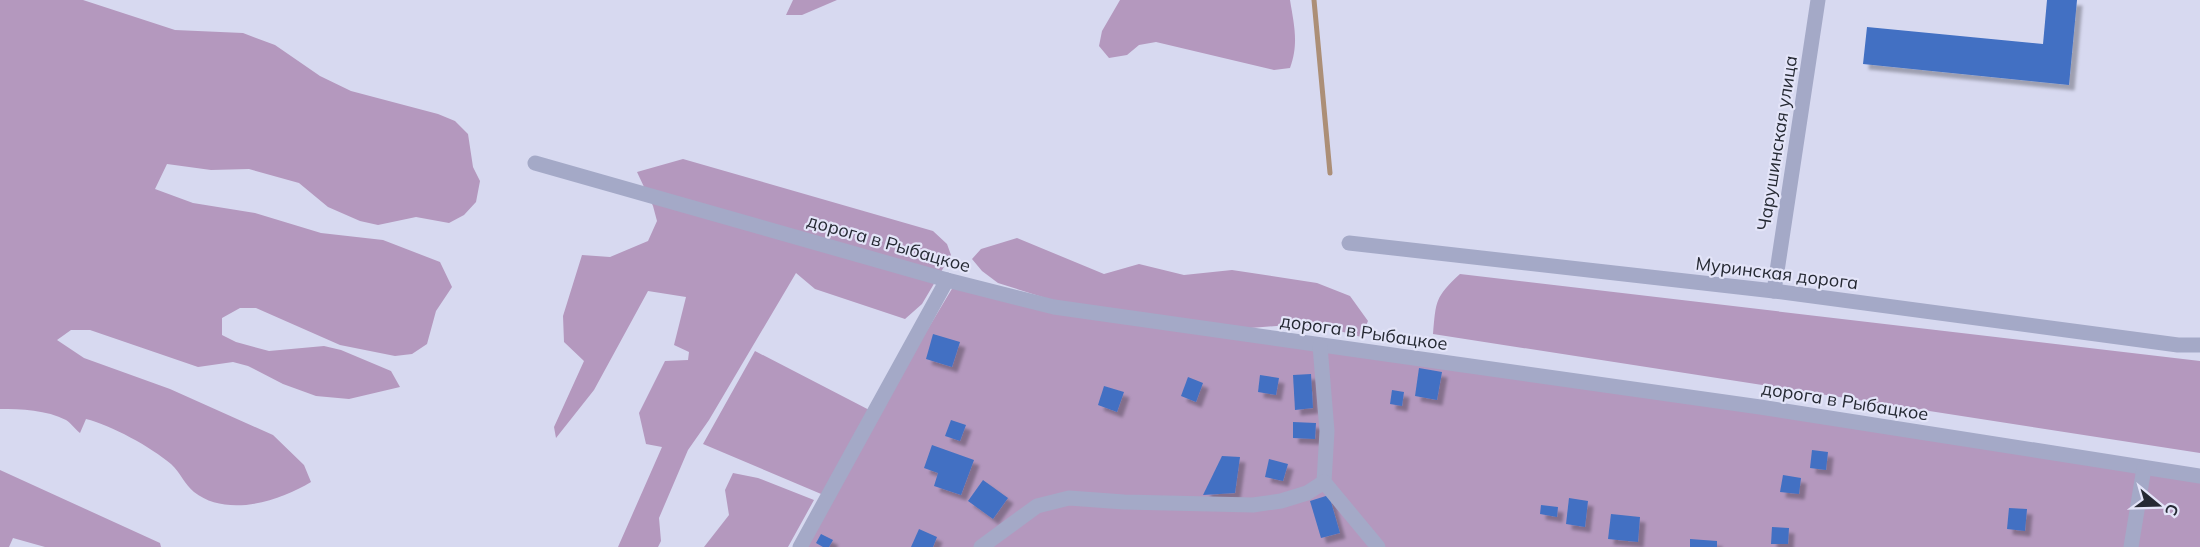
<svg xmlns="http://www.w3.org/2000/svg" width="2200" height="547" font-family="Mulish,sans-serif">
  <defs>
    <filter id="shadow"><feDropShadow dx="5.5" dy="5.5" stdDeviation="1.5" flood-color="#0004"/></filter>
  </defs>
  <rect width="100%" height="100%" fill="#d7d9f0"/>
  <g fill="#b498be">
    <path d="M0 0H83L175 30 243 33 275 45 320 76 351 91 438 114 455 121 468 134 473 167 480 181 476 202 464 215 449 223 416 217 378 225 360 221 328 207 299 183 249 169 211 170 167 164 155 189 193 203 255 213 321 233 383 240 440 262 452 287 436 311 427 344 412 354 395 356 340 345 256 308H240L222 318V335L236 342 269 351 324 346 341 350 391 371 400 387 349 399 316 396 283 384 248 366 233 362 198 367 90 330H71L57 340 84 358 170 389 273 435 304 465 311 482C280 501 227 518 194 492 185 485 180 472 171 464 151 447 111 425 86 419L80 433C75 429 71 423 66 420 47 410 21 409 0 409Z"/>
    <path d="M793 0H837L802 15H786Z"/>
    <path d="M1120 0H1290C1294 25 1299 43 1290 68L1274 70 1156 42 1139 45 1127 55 1109 58 1099 46 1102 31Z"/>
    <path d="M683 159 933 231 947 244 951 255 922 304 905 319 815 289 796 273 709 420 688 450 659 518 661 541 658 547H618L662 447 646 444 639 413 665 361 688 360 689 352 674 345 686 297 648 291 594 390 556 438 554 427 584 361 564 342 563 316 582 255 610 257 648 241 657 221 653 206 637 172Z"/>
    <path d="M1017 238 1104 274 1139 264 1184 275 1232 270 1317 283 1350 296 1368 321 1361 337 1329 328 1289 325 1250 328 1055 301 998 283 982 271 972 259 981 249Z"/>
    <path d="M1460 274 2200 361V453L1433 334C1436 301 1435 297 1460 274Z"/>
    <path d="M953 287 2200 473V547H804L833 499 703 444 755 351 877 414Z"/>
    <path d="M0 470 160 543 161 547H45L13 538 9 547H0Z"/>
    <path d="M733 473 758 478 814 500 788 547H704L729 515 725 490Z"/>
  </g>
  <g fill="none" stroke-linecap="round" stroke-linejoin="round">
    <path stroke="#ac8f77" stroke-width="5" d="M1314 0 1330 173"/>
  </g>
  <g fill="#4270c3" filter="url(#shadow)">
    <path d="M2047 0H2077L2069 85 1863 64 1867 27 2043 44Z"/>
    <path d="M933 334 960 342 952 367 926 359Z"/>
    <path d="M1419 368 1442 372 1437 400 1415 396Z"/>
    <path d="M1311 374 1313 408 1295 410 1293 375Z"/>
    <path d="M1260 375 1279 378 1276 395 1258 392Z"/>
    <path d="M1188 377 1203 383 1196 402 1181 396Z"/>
    <path d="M1104 386 1124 392 1117 412 1098 405Z"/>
    <path d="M1392 390 1404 392 1402 406 1390 404Z"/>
    <path d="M951 420 966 425 960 441 945 436Z"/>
    <path d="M1293 422 1316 423 1315 439 1293 438Z"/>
    <path d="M932 445 974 460 961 495 934 486 938 473 924 468Z"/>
    <path d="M1812 450 1828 452 1826 470 1810 468Z"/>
    <path d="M1222 456 1240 457 1235 493 1203 495Z"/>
    <path d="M1269 459 1288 464 1283 481 1265 477Z"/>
    <path d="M1783 475 1801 478 1799 494 1780 492Z"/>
    <path d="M983 480 1008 498 993 519 968 501Z"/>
    <path d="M1329 495 1340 533 1321 538 1310 501Z"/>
    <path d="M1569 498 1588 501 1585 527 1566 524Z"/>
    <path d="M1541 505 1558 507 1557 517 1540 514Z"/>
    <path d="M2009 508 2027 509 2025 531 2007 529Z"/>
    <path d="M1611 514 1640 517 1638 542 1608 539Z"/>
    <path d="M1772 527 1789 528 1788 544H1771Z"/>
    <path d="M919 529 937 537 933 547H911Z"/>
    <path d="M821 534 833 540 829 547H823L816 543Z"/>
    <path d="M1690 539 1717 541V547H1690Z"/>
  </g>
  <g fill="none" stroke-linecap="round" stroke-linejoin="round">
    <g stroke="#a4a9c7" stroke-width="15">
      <path d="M535 163 947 280 1054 307 1760 407 2200 476"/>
      <path d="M1349 243 1774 291 2178 345H2200"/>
      <path d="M1774 291 1818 0"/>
      <path d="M1320 346 1327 431 1324 482"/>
      <path d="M800 547 947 280"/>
      <path d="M981 547 1037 506 1069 498 1124 502 1253 505 1281 501 1307 493 1324 482 1378 547"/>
      <path d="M2131 547 2144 468"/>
    </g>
  </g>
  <g text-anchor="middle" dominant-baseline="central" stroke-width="4.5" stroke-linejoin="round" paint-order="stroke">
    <g font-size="18" fill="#252933" stroke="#e3e4f8">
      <text transform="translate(1777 143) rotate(-81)">Чарушинская улица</text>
      <text transform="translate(889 243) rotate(16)">дорога в Рыбацкое</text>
      <text transform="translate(1777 273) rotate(7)">Муринская дорога</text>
      <text transform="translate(1364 332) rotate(8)">дорога в Рыбацкое</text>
      <text transform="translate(1845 401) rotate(9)">дорога в Рыбацкое</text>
    </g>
  </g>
  <g transform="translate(2158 505) rotate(109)" stroke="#e3e4f8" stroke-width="4.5" paint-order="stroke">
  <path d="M0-4.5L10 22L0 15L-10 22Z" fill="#252933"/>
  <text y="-9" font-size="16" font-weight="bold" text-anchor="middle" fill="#252933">С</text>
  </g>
</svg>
